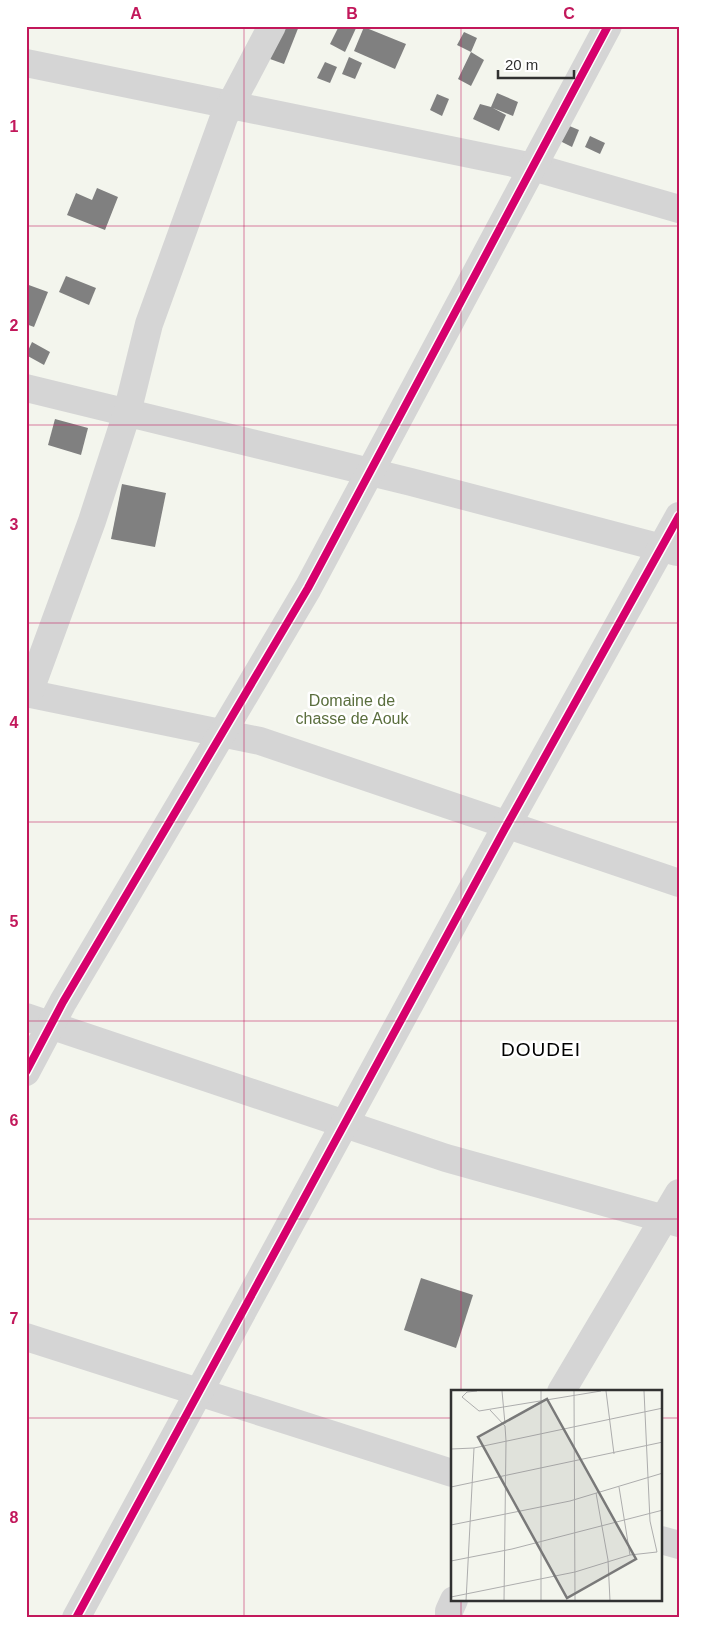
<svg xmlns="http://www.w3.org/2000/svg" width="705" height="1644" font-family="Arial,sans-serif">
  <rect width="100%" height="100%" fill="#fff"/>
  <path fill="#f3f5ed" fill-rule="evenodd" d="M26 26H679V1618H26ZM452 1392H661V1600H452Z"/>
  <g fill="#808080">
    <path d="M283 26H299L284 64 270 59Z"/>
    <path d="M339 26H357L345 52 330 44Z"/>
    <path d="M364 27 406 44 395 69 354 51Z"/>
    <path d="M464 32 477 38 471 52 484 60 471 86 458 79 471 52 457 45Z"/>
    <path d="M349 57 362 63 355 79 342 74Z"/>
    <path d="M325 62 337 67 330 83 317 78Z"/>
    <path d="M497 93 518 102 513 116 493 108 506 115 499 131 473 119 480 104 491 107Z"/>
    <path d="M437 94 449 99 442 116 430 110Z"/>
    <path d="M567 125 579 130 572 147 560 141Z"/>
    <path d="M590 136 605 143 600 154 585 147Z"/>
    <path d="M97 188 118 197 105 230 67 215 76 193 92 200Z"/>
    <path d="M66 276 96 288 89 305 59 292Z"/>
    <path d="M26 284 48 292 34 327 26 324Z"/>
    <path d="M32 342 50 352 44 365 26 355Z"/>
    <path d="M55 419 88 428 81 455 48 445Z"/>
    <path d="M122 484 166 493 155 547 111 539Z"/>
    <path d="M421 1278 473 1295 456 1348 404 1330Z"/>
  </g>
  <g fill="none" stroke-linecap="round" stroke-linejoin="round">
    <g stroke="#d5d5d5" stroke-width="28">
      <path d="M26 63 533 167 679 209"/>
      <path d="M26 388 411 482 677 552"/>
      <path d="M26 693 260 741 679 883"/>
      <path d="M29 693 92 521 127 413 149 324 224 117 272 26"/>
      <path d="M26 1017 446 1158 679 1223"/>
      <path d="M26 1072 63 1002 308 588 608 26"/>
      <path d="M26 1337 452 1473"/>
      <path d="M561 1392 679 1193"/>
      <path d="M661 1540 679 1545"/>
      <path d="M76 1618 507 825 679 516"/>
      <path d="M449 1618V1611L454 1600"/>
    </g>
    <g stroke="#fff" stroke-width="11">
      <g id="cycleway">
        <path d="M26 1072 63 1002 308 588 608 26"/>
        <path d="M76 1618 507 825 679 516"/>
      </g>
    </g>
    <use href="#cycleway" stroke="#d6006c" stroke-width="8"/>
  </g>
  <path fill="none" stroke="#c2185b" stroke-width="1" stroke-opacity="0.55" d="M244 26V1618M461 26V1392M26 226H679M26 425H679M26 623H679M26 822H679M26 1021H679M26 1219H679M26 1418H452M661 1418H679M461 1600V1618"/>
  <g text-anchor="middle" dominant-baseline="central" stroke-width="5" stroke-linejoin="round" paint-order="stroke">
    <g font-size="16" fill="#5a6e3d" stroke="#fff">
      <text x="352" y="700">Domaine de<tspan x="352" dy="18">chasse de Aouk</tspan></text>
    </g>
    <g font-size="19" letter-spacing="1" fill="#000" stroke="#fff">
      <text x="541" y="1049">DOUDEI</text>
    </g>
  </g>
  <g transform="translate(451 1390)">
    <rect width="211" height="211" fill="#fff"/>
    <path d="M0 1H211V211H0Z" fill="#f3f5ed"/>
    <path fill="none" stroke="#adadad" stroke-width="1" d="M26 1 16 2 11 7 28 21 150 1M51 1 54 34M90 1V211M123 1 124 211M155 1 163 64M39 20 54 36 55 51 53 211M0 59 23 58 212 18M0 97 212 52M168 97 179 165M145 103 157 170 159 211M0 135 119 111 212 83M0 171 61 159 212 120M0 207 124 182 179 165 206 162 199 131 193 1M15 211 23 58"/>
    <path fill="#797979" fill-opacity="0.15" stroke="#797979" stroke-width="2.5" d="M96 9 185 169 116 208 27 47Z"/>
    <rect width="211" height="211" fill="none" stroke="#313131" stroke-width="2.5"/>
  </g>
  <rect width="705" height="1644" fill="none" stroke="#ffffff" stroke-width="55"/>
  <path d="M498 70v8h76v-8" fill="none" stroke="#313131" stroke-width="2.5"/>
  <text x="505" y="70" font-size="15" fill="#313131" stroke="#ffffff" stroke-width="4" paint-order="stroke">20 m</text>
  <rect x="28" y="28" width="650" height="1588" fill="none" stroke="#c2185b" stroke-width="2"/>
  <g font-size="16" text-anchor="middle" font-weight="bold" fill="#c2185b">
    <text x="136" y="19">A</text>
    <text x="352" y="19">B</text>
    <text x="569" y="19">C</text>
    <text x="14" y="132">1</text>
    <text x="14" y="331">2</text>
    <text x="14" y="530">3</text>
    <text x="14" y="728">4</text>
    <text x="14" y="927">5</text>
    <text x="14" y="1126">6</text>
    <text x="14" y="1324">7</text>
    <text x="14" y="1523">8</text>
  </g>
</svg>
